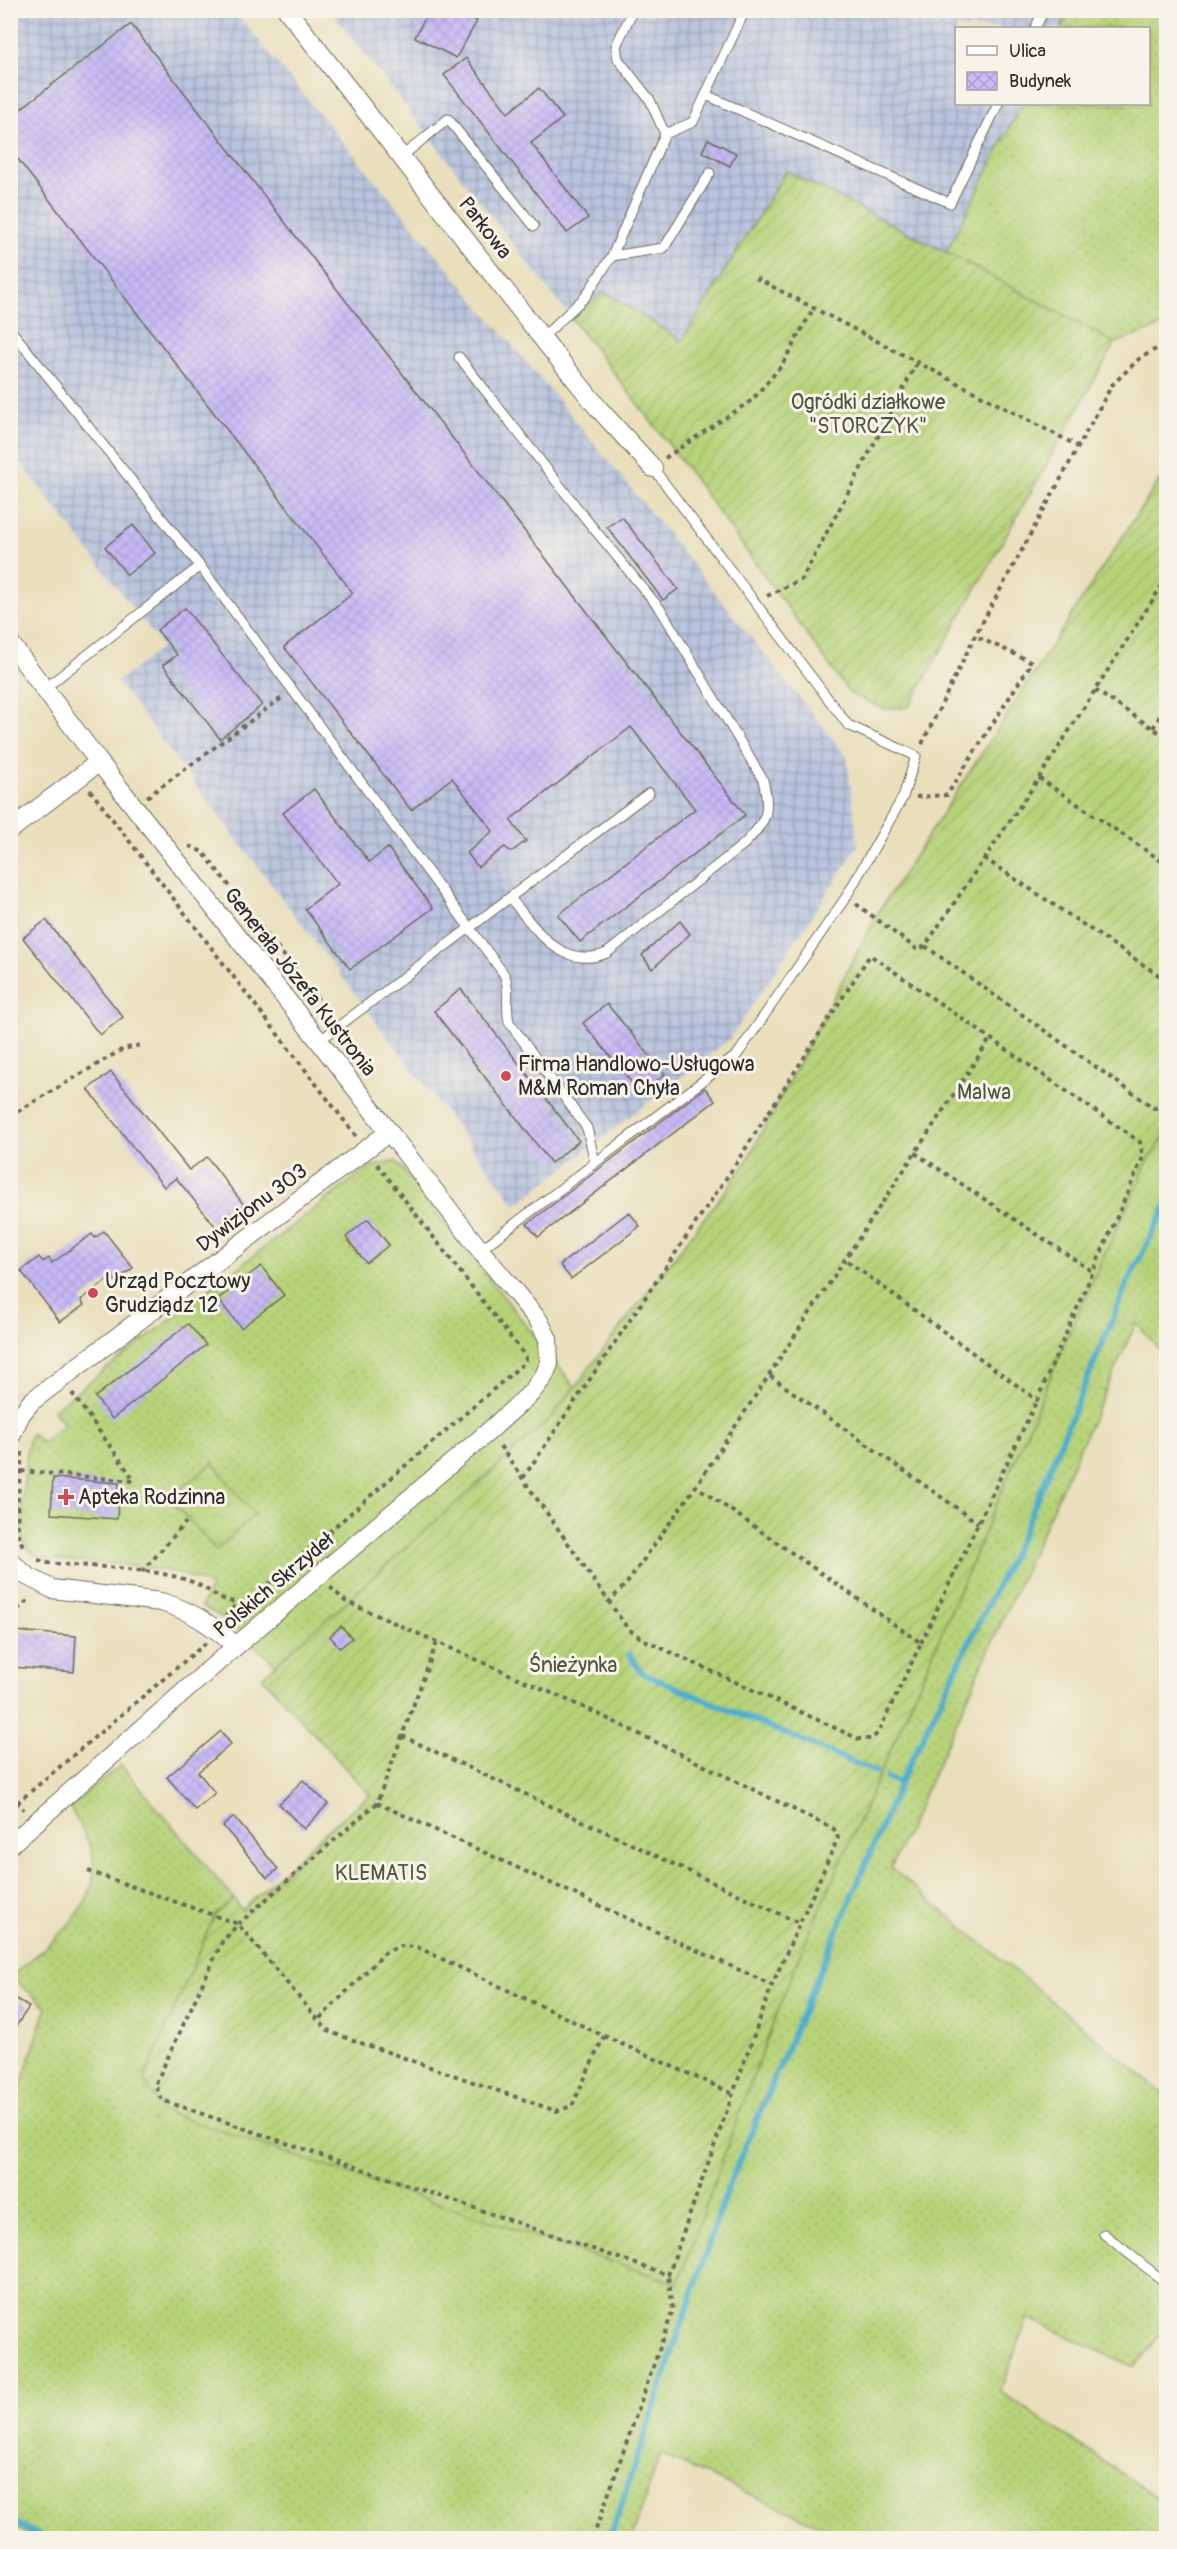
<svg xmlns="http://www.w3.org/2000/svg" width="1177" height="2549" font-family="Pangolin,sans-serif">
  <defs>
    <pattern id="industrial-grid" width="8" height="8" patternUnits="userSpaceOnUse" patternTransform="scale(1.5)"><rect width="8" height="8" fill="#bac4de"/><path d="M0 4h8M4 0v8" fill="none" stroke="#979fb4"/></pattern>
    <pattern id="grass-dots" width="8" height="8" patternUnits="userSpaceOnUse" patternTransform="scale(1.5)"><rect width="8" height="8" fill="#b7d379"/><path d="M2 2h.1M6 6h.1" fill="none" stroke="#9eb569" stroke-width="1.8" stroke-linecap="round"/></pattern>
    <pattern id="park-crowns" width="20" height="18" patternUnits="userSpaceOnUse" patternTransform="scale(1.5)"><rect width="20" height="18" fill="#b7d379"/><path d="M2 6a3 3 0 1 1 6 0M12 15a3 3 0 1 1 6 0" fill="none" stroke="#9eb569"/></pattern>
    <pattern id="garden-furrows" width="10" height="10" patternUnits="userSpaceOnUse" patternTransform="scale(1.5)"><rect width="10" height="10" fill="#b7d379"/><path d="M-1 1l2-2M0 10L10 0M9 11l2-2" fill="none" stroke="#9eb569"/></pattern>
    <pattern id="building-cross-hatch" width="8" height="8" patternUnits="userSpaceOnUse" patternTransform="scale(1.5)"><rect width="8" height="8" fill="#c6b9f6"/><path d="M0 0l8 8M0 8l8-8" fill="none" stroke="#aa9fd3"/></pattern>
  </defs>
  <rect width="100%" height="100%" fill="#f7f3e8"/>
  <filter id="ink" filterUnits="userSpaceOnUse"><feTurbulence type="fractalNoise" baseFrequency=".0167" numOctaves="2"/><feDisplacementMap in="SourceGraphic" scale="12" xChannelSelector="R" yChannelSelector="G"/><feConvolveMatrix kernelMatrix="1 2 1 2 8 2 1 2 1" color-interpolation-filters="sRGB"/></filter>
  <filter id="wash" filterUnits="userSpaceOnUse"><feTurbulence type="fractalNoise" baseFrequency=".008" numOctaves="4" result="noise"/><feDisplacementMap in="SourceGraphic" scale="24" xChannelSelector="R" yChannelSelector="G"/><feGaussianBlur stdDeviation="1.35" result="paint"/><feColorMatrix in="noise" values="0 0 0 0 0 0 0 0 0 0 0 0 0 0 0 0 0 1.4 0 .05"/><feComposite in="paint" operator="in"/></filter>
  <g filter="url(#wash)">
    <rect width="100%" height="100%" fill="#e9dfbb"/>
    <g fill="url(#industrial-grid)">
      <path d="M11 11H234L631 488 847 757 858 846 730 1039 516 1205 117 682 163 647 11 450Z"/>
      <path d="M331 11H1070L1061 28H956V104H1022L946 252 786 171 681 342 604 292 572 319Z"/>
    </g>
    <g fill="url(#grass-dots)" stroke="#717f52" stroke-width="1.5">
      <path d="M1070 11H1166V325L1115 343 946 252 1022 104H1148V28H1061Z"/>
      <path d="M1166 1135V1357L1136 1323 891 1868 1166 2096V2328L1134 2367 1028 2318 1000 2391 1166 2504V2538H848L660 2454 632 2538H34L11 2525V2115L47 2007 11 1977C44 1947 103 1909 93 1858 90 1840 78 1823 70 1807L121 1765 234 1899 215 1915 748 2089 797 1961 926 1669 1065 1342 1148 1160Z"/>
      <path d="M396 1161 575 1387 552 1417 276 1665 230 1622 201 1606 211 1587C178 1564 85 1563 43 1559 26 1552 22 1542 20 1524L28 1442 32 1433 42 1443 64 1424 53 1410 369 1167Z"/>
    </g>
    <path fill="url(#park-crowns)" stroke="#717f52" stroke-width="1.5" d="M213 1463 254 1515 216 1550 169 1498Z"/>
    <g fill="url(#garden-furrows)" stroke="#717f52" stroke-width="1.5">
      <path d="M786 171 946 252 1115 343 909 707 884 709 850 694 674 451 572 319 604 292 682 341Z"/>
      <path d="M1166 470V1135L1148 1160 1065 1342 926 1669 797 1961 748 2089 678 2284 161 2111 144 2079 215 1915 234 1899 242 1910 334 1824 370 1795 262 1677 552 1417 744 1166 879 911Z"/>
    </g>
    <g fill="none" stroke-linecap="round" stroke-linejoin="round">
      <g stroke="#4cadcb" stroke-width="6">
        <path d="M629 1654 642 1673 876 1772"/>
        <path d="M887 1778 900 1783"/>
        <path d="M10 2520 44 2538"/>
        <path d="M610 2538 728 2187 900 1783 1022 1535 1127 1284 1166 1206"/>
      </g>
    </g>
    <g id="blocks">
      <g fill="url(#building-cross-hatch)">
        <path d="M429 10H455L477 21 456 58 415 37Z"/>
        <path d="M131 24 745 815 580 942 558 915 695 809 631 727 510 820 526 841 511 852 505 847 478 867 467 853 493 831 452 778 411 810 284 647 353 593 10 149V117Z"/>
        <path d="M466 58 508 113 539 88 563 118 531 143 588 218 567 233 444 75Z"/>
        <path d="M708 139 736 153 730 166 702 152Z"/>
        <path d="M622 517 678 589 663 600 607 527Z"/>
        <path d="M133 525 155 553 127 575 105 547Z"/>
        <path d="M185 608 262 705 220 739 163 665 177 655 157 630Z"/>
        <path d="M314 789 369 862 388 848 433 908 350 969 305 909 338 884 283 813Z"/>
        <path d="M46 920 123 1017 100 1035 23 938Z"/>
        <path d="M680 921 690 934 652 969 642 955Z"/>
        <path d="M461 989 579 1141 551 1163 434 1011Z"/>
        <path d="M607 1004 665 1074 641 1094 583 1023Z"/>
        <path d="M111 1072 189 1170 207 1157 244 1205 216 1227 176 1178 164 1187 88 1089Z"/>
        <path d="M705 1088 715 1101 538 1237 527 1224Z"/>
        <path d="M629 1212 640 1226 571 1279 560 1265Z"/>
        <path d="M368 1219 389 1245 366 1263 346 1237Z"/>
        <path d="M104 1231 133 1268 115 1281 113 1276 81 1300 84 1305 60 1322 21 1271 39 1257 43 1262 49 1258 52 1263 92 1234 95 1238Z"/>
        <path d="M261 1266 284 1295 241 1328 218 1299Z"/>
        <path d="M188 1324 206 1345 112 1419 95 1397Z"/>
        <path d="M53 1478 119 1483 117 1519 51 1514Z"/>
        <path d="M341 1626 352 1638 340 1648 330 1636Z"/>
        <path d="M14 1631 76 1636 74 1672 12 1667Z"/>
        <path d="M221 1731 231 1744 198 1772 215 1793 195 1810 167 1777Z"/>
        <path d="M303 1780 328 1804 304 1829 279 1804Z"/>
        <path d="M234 1817 278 1869 267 1878 223 1826Z"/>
        <path d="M10 1995 29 2007 10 2035Z"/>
      </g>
    </g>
  </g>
  <g filter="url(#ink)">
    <use href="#blocks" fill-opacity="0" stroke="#6e6a5d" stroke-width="1.5"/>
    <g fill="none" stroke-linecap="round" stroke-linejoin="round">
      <g stroke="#6e6a5d" stroke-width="11">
        <g id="service">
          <path d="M633 10 616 46 618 59 650 100 665 134"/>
          <path d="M1035 28 1044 10"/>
          <path d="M706 95 950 203 998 104"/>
          <path d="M401 157 448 119 534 226"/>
          <path d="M612 256 664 248 710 173"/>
          <path d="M10 329 200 566 504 974C511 989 505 1005 509 1022L587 1128 595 1163"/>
          <path d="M542 338 585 297 612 256 665 134 693 122 745 10"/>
          <path d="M459 357 589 523 661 610 763 780C771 812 767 821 744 844L607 953C560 971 537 929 510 898"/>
          <path d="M44 689 200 566"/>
          <path d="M319 1041 649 793"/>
          <path d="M480 1250 737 1055 846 897 903 797 916 756 848 725 653 468"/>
          <path d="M1104 2234 1166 2283"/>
        </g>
      </g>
      <g stroke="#6e6a5d" stroke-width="20">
        <g id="minor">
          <path d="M287 10 542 338 599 409 653 468"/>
          <path d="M10 643 99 762 319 1041 480 1250 539 1321 548 1339 549 1364 544 1376 531 1393 488 1432 236 1646 10 1845"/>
          <path d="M10 830 99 762"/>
          <path d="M10 1438 21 1414 32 1401 389 1132"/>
          <path d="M10 1561 27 1576 52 1589 161 1602C192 1611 212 1625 236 1646"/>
        </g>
      </g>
      <g stroke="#6e6a5d" stroke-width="4" stroke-dasharray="4.5 4.5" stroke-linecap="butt">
        <path d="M756 278 1078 446"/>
        <path d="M665 458 752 400 782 365 813 309"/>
        <path d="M767 596 802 579 917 363"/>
        <path d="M1095 690 1166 737"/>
        <path d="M1153 728 1166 706"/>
        <path d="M922 744 975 636 1112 385 1139 359 1166 343"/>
        <path d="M1039 778 1166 864"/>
        <path d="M90 790 356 1136"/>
        <path d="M147 797 283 697"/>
        <path d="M916 797 947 795 1032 662 975 636"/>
        <path d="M189 846 203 852 331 1016"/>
        <path d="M984 858 1166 980"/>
        <path d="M856 904 918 950 925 946 1039 778 1166 579"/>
        <path d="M925 946 1154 1108 1166 1107"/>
        <path d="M10 1116 123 1049 141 1045"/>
        <path d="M915 1153 1092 1271"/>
        <path d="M770 1376 978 1523"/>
        <path d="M72 1393 135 1481"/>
        <path d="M500 1446 628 1629 644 1640 859 1739H871L878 1733 921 1643 696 1486"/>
        <path d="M22 1452C21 1473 11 1531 24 1547"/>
        <path d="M21 1471 134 1481"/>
        <path d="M523 1478 731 1171 870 955 1140 1142 1143 1157 1037 1400 846 1260"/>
        <path d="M38 1560 48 1563C91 1567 150 1567 190 1581 213 1590 223 1606 248 1602L525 1362 526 1357 377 1164"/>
        <path d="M142 1572 186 1522"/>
        <path d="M330 1587 345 1601 592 1711 834 1829 838 1838 772 1985 668 2275 162 2100 155 2085 222 1942 238 1924 377 1803 437 1642"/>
        <path d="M608 1603 627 1583 696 1486 990 1039"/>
        <path d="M10 1615 30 1599"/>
        <path d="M226 1616 233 1609 235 1604"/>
        <path d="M921 1643 1037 1400"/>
        <path d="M402 1736 801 1924"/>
        <path d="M10 1795 24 1810"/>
        <path d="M17 1803 206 1643"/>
        <path d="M377 1803 772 1985"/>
        <path d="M88 1871 238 1924 318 2020 330 2032 556 2111 572 2106 604 2036 417 1947 400 1946 386 1952 318 2020"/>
        <path d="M604 2036 734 2094"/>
        <path d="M10 2538H11"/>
        <path d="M593 2538 673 2310 668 2275"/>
      </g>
      <use href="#service" stroke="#fff" stroke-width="9"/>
      <use href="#minor" stroke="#fff" stroke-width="18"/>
    </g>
  </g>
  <g fill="#d1495b" stroke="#f7f3e8" stroke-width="2">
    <circle cx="506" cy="1076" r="6"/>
    <circle cx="93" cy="1293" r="6"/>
    <path d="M63 1488h6v6h6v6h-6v6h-6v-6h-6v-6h6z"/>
  </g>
  <g text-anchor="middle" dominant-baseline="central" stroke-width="6" stroke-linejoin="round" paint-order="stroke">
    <g font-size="21" fill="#2b2b2b" stroke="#f7f3e8">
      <text transform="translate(485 228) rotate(52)">Parkowa</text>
      <text transform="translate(300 982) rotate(52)">Generała Józefa Kustronia</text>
      <text transform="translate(252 1208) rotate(-37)">Dywizjonu 303</text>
      <text transform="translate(274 1585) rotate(-40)">Polskich Skrzydeł</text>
    </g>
    <g font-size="21" fill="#4e553e" stroke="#f7f3e8">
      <text x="868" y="402">Ogródki działkowe<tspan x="868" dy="24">"STORCZYK"</tspan></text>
      <text x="984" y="1092">Malwa</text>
      <text x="573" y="1665">Śnieżynka</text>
      <text x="381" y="1873">KLEMATIS</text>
    </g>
    <g font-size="21" fill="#2b2b2b" stroke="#f7f3e8" text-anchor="start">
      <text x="518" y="1064">Firma Handlowo-Usługowa<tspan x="518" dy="24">M&amp;M Roman Chyła</tspan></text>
      <text x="105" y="1281">Urząd Pocztowy<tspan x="105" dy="24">Grudziądz 12</tspan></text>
      <text x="78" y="1497">Apteka Rodzinna</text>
    </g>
  </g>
  <rect width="1177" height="2549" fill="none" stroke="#f7f3e8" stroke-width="36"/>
  <rect x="955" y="27" width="195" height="78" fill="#f7f3e8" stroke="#a5a39c" stroke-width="1.5"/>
  <rect x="967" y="46" width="30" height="9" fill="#ffffff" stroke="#a5a39c" stroke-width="1.5"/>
  <text x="1009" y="57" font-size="18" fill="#2b2b2b">Ulica</text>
  <rect x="967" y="72" width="30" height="18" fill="url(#building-cross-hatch)" stroke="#a5a39c" stroke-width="1.5"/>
  <text x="1009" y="87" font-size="18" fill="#2b2b2b">Budynek</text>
</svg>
